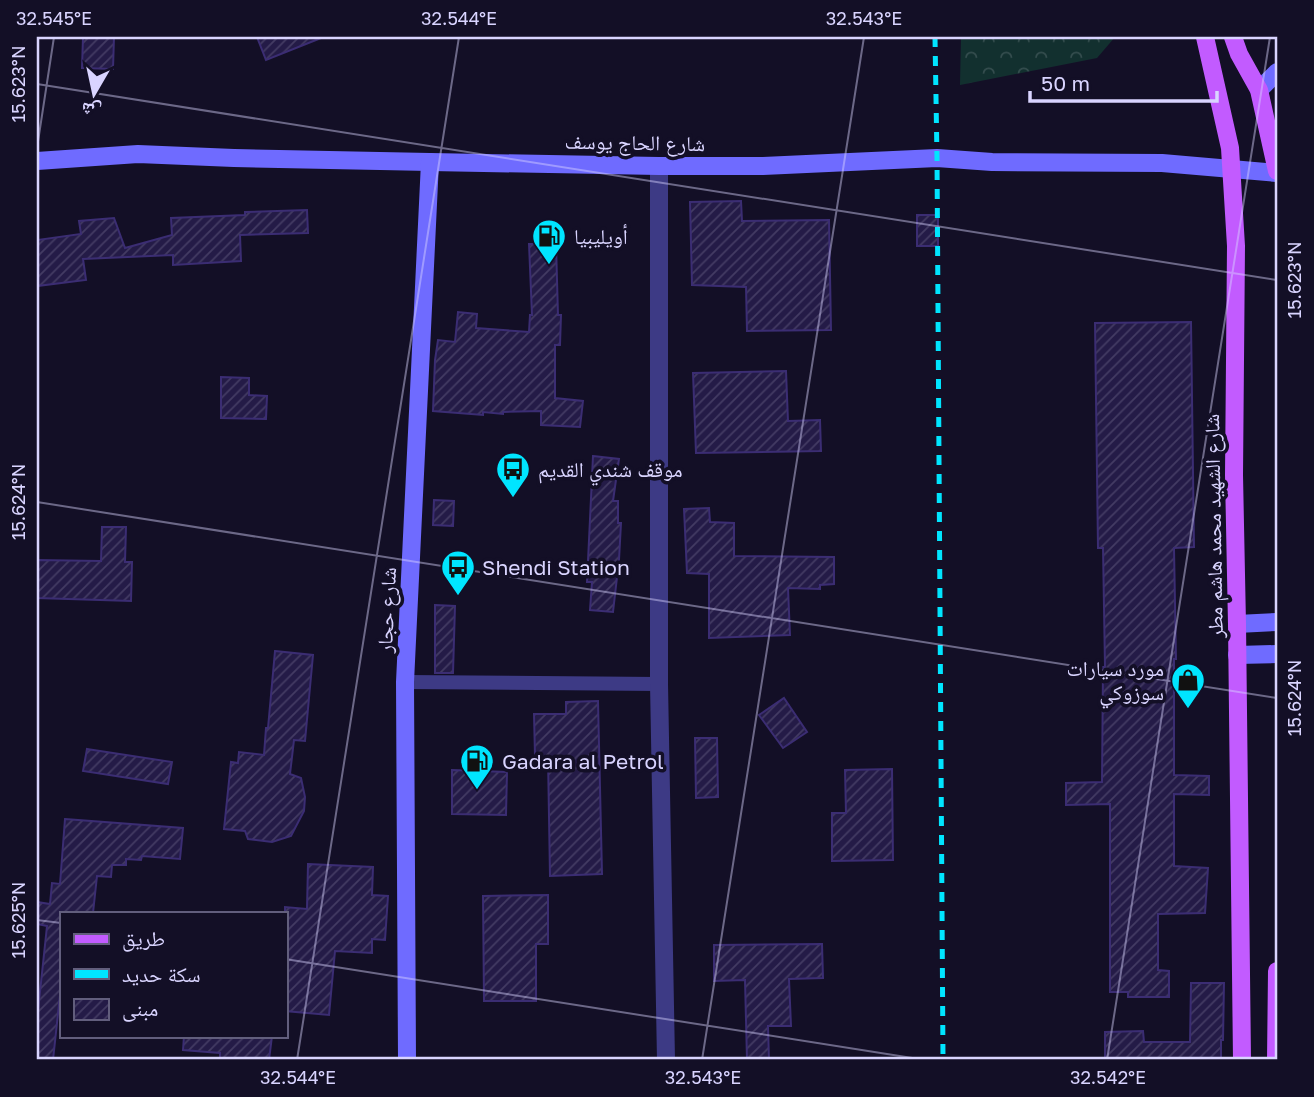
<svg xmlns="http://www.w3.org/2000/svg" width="1314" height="1097" font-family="'Golos Text','Noto Naskh Arabic',sans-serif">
  <defs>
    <pattern id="park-crowns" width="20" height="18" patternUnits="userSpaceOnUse" patternTransform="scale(1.75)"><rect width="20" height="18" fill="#12302f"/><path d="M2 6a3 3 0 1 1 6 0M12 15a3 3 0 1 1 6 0" fill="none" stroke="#344d4e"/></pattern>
    <pattern id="building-hatch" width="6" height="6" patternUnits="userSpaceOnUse" patternTransform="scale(1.75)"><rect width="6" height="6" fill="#241b47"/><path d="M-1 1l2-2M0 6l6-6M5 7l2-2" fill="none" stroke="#433b63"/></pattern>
  </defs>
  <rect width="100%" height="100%" fill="#130f26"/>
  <path fill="url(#park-crowns)" d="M961 37H1115L1097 58 960 85Z"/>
  <g fill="url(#building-hatch)" stroke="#3b2d73" stroke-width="2">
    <path d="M83 37H114L113 69 82 68Z"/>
    <path d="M257 37H321V38L266 60Z"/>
    <path d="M741 201 742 221 829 220 831 330 747 331 746 287 692 285 690 202Z"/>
    <path d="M307 210 308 233 240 235 241 261 173 265V255L83 259 86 280 37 286V240L81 234 79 221 114 218 125 248 172 235 171 218 245 215V212Z"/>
    <rect x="917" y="215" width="21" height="31"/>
    <path d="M529 244H556L558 315H561L560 345H555V398L583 401 580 427 541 425V411L503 412V414L483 412V415L433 411 435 360 438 340 455 342 458 312 477 314 476 328 529 332 530 315H532Z"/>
    <path d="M1191 322 1194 547 1174 548 1176 659H1174V775L1209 776V795L1174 794V866L1208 868 1205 913 1158 914V970L1169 971V997H1128V992H1110V804L1066 805V783L1102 782 1103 667H1105L1103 548H1098L1095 323Z"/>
    <path d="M786 371 788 421 820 420 821 451 696 453 693 373Z"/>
    <path d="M221 377 249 378V395L267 396 266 419 221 418Z"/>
    <path d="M593 456 619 459 613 501H618V523H621L619 560 613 612 590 610 592 582H587Z"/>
    <path d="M434 500 454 501 453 526 433 525Z"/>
    <path d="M709 508 710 522 734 523V556L834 557V584L820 585V589L788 588 790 635 709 638V574L687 573 684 509Z"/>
    <path d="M102 527H126L125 562H132L131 601 37 598V560L101 561Z"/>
    <path d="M435 605 455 606 453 673H435Z"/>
    <path d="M275 651 313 655 305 741 294 740 290 774 301 778 305 797 304 811 291 836 272 842 248 839 245 831 224 829 231 762 238 763 239 752 264 755 266 728H268Z"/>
    <path d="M784 698 807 732 783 748 759 715Z"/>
    <path d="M598 701 602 874 550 876 548 757 535 756 534 714H566V702Z"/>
    <path d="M695 738H717L718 797 696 798Z"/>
    <path d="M87 749 172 762 168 784 83 771Z"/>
    <path d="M892 769 893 860 832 861V813H846L845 770Z"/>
    <path d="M452 770 507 772 506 815 452 814Z"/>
    <path d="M65 819 183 828 180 859 142 856 141 860 126 859V865H112L111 877 97 876 93 913H61V986L53 1060H37V1020L47 926 37 924V902L50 904 52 883 60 884Z"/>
    <path d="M308 864 373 867 372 895 388 896 385 940 372 939V953L335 951 329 1015 285 1011V907L307 909Z"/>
    <path d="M548 895V944H536V1001H484L483 896Z"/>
    <path d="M822 944 823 978 789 979 791 1026H768L769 1060H747L745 980 714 981V945Z"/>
    <path d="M1191 983H1224L1223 1040H1221V1060H1105V1032L1143 1031 1144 1042H1190Z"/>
    <path d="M184 1036H272L269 1060H220V1053L183 1050Z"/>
  </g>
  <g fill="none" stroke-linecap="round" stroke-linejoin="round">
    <path stroke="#3d3a85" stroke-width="14" d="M405 682 659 684"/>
    <path stroke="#3d3a85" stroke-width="18" d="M659 166V684L666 1060"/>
    <g stroke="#6f6bff" stroke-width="18">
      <path d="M1259 90 1277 72"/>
      <path d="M37 161 138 154 234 158 430 162 659 166H763L937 158 992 162 1162 163 1277 173"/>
      <path d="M1237 624 1277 622"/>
      <path d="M1237 655 1277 654"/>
      <path d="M407 1060 405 682 430 162"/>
    </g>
    <g stroke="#c25bff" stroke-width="18">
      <path d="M1205 37 1230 148 1236 246 1234 475 1237 624 1242 1060"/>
      <path d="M1233 37 1239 54 1259 90 1277 171"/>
      <path d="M1276 1060 1277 971"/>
    </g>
    <path stroke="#00e5ff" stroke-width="5" stroke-dasharray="10 9" stroke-linecap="butt" d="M935 37 937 158 943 1060"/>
  </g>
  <path fill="none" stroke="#d9d4ff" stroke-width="2" stroke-opacity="0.45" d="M37 84 1277 280M37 148 54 37M37 502 1277 698M37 920 61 923M285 959 925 1060M297 1060 459 37M702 1060 864 37M1107 1060 1270 37"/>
  <defs>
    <g id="fuel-pin" transform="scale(1.75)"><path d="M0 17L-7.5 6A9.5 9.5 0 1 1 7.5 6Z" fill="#00e5ff" stroke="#130f26"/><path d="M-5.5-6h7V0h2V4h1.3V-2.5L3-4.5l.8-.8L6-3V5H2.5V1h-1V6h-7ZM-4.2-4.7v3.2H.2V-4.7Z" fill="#111"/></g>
    <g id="bus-pin" transform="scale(1.75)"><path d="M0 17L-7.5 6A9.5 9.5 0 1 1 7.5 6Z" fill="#00e5ff" stroke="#130f26"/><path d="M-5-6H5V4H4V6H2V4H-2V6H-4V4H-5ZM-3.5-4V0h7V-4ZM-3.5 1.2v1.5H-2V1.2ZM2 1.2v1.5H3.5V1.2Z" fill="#111"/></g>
    <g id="shop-pin" transform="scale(1.75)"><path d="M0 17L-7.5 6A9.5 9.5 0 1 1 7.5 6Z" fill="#00e5ff" stroke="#130f26"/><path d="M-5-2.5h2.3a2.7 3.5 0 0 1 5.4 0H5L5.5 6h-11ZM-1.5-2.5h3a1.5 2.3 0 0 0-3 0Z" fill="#111"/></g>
  </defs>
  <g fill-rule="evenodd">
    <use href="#fuel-pin" x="549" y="236"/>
    <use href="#bus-pin" x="513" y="469"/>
    <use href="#bus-pin" x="458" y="567"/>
    <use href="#shop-pin" x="1188" y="680"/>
    <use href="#fuel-pin" x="477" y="761"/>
  </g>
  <g text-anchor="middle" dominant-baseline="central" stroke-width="7" stroke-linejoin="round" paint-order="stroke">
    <g font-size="21" fill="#d9d4ff" stroke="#130f26">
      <text transform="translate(635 142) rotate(1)">شارع الحاج يوسف</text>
      <text transform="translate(1213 526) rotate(-91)">شارع الشهيد محمد هاشم مطر</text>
      <text transform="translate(386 610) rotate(-87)">شارع حجار</text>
    </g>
    <g font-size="21" fill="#d9d4ff" stroke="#130f26" text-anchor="start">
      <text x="574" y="236">أويليبيا</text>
      <text x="538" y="469">موقف شندي القديم</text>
      <text x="482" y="567">Shendi Station</text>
      <text x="1164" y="668" text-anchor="end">مورد سيارات<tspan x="1164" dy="24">سوزوكي</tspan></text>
      <text x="502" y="761">Gadara al Petrol</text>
    </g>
  </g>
  <rect width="1314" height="1097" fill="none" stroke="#130f26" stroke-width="77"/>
  <rect x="60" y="912" width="228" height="126" fill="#130f26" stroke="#625e7d" stroke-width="2"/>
  <rect x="74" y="934" width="35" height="10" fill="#c25bff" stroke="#625e7d" stroke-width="2"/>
  <text x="122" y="946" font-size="21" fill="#d9d4ff">طريق</text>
  <rect x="74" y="969" width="35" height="10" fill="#00e5ff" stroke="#625e7d" stroke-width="2"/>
  <text x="122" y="982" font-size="21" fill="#d9d4ff">سكة حديد</text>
  <rect x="74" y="999" width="35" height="21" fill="url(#building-hatch)" stroke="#625e7d" stroke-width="2"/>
  <text x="122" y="1016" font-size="21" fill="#d9d4ff">مبنى</text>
  <g transform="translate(94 94) rotate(189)" stroke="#130f26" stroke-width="5" paint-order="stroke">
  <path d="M0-5L12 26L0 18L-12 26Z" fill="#d9d4ff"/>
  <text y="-10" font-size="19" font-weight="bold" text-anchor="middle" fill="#d9d4ff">ش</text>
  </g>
  <path d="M1030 91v10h187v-10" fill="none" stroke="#d9d4ff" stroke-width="3.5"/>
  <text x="1041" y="91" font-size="21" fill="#d9d4ff" stroke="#130f26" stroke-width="5" paint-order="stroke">50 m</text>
  <rect x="38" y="38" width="1238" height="1020" fill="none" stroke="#d9d4ff" stroke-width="2.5"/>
  <g font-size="18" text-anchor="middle" fill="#d9d4ff">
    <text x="54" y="25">32.545°E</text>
    <text x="459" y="25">32.544°E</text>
    <text x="864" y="25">32.543°E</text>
    <text transform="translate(19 84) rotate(-90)" y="6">15.623°N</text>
    <text transform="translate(1295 280) rotate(-90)" y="6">15.623°N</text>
    <text transform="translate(19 502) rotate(-90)" y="6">15.624°N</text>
    <text transform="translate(1295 698) rotate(-90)" y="6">15.624°N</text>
    <text transform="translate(19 920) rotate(-90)" y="6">15.625°N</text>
    <text x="298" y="1084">32.544°E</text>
    <text x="703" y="1084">32.543°E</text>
    <text x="1108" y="1084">32.542°E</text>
  </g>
</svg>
